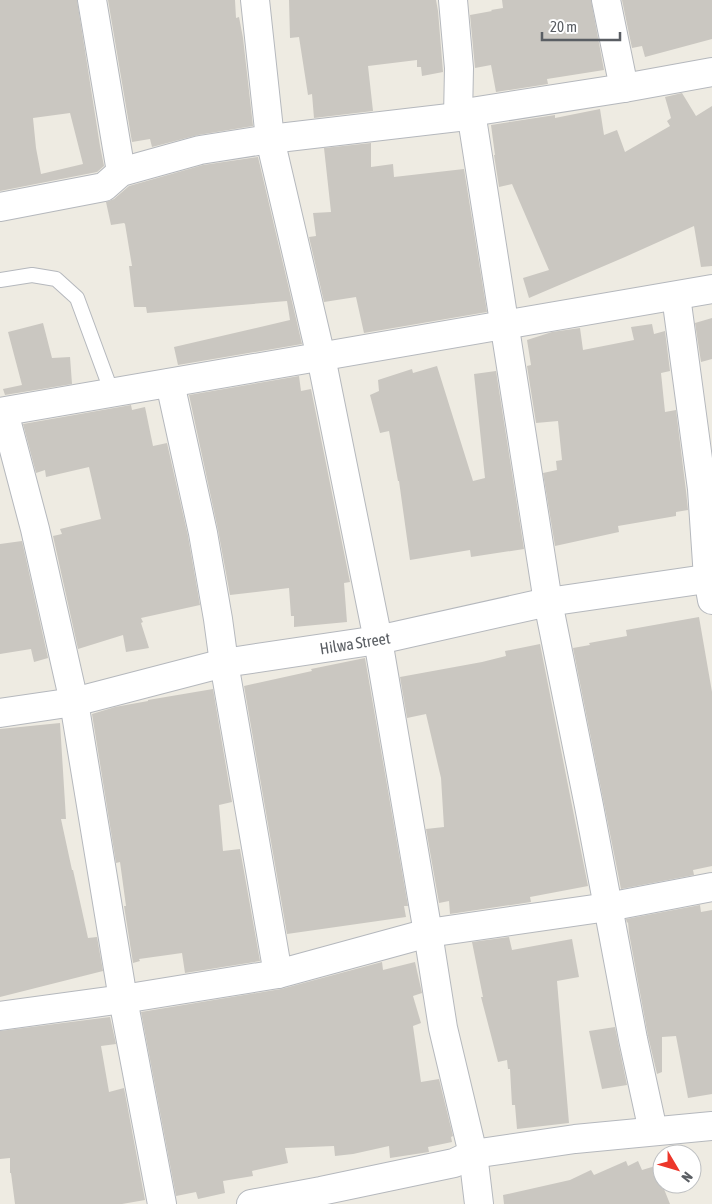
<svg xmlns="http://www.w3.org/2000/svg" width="712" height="1204" font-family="'Asap Condensed',sans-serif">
  <rect width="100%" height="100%" fill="#eeebe2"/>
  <g fill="#cac7c1" fill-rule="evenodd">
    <path d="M0 0H77L100 146 104 166 97 172 0 191ZM70 113 83 164 41 174 36 148 33 118Z"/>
    <path d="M108 0H235L236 18 239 17 243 38 253 126 198 135 152 147 150 139 132 142Z"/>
    <path d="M289 0H436L438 11 443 72 422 76 421 67H417V60L368 66 373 111 314 118 312 94 308 95 299 37 290 38Z"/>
    <path d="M502 0H591L604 70 547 79 548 84 496 92 491 65 475 68 470 15 492 11 491 10 503 8Z"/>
    <path d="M622 0H712V39L645 57 642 46 632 48Z"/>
    <path d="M682 93 696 116 712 106V266L701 267 694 226 625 257 529 298 523 278 549 270 512 184 499 187 494 155H495L491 125 555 115V118L600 109 604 135 617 130 625 152 670 126 667 121 671 118 665 97Z"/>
    <path d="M371 143V167L393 164 394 177 464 169 487 312 364 333 356 297 324 302 309 237 316 236 313 213 331 212 324 148Z"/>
    <path d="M258 157 302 344 178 365 174 347 290 320 287 301 147 313 146 307H134L129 266H132L125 224 124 223 111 225 106 202 114 199 129 186 203 165Z"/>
    <path d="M712 318V359L701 362 695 323Z"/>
    <path d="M43 323 52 358 70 357 72 384 5 395 3 389 22 385 8 332Z"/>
    <path d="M652 324 654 334 665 331 670 371 661 373 665 412 676 410 686 491 688 510 676 512V516L618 526 619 532 555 546 543 473 557 470 556 461 562 460 558 421 536 423 527 366 531 365 527 340 552 332 580 328 583 350 634 340 631 327Z"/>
    <path d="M437 366 473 481 485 478 474 374 496 371 524 549 471 557 470 550 410 560 399 481H398L389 431 380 433 370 395 379 391 378 380 412 369 413 373Z"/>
    <path d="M299 376 301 391 311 389 350 582 344 583 347 622 294 627V616H291L289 588 230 595 218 530 189 395Z"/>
    <path d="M131 405 132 410 145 407 153 446 167 443 188 536 200 605 141 618 143 622 141 623 149 648 126 652 123 635 78 649 53 536 62 534 60 529 101 519 89 467 46 477 45 470 36 473 23 424Z"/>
    <path d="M22 541 48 658 34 662 31 649 0 654V544Z"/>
    <path d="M699 617 712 692V866L693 870 694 875 621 889 573 648 590 645 589 643 627 636 626 630Z"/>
    <path d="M540 644 588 886 530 897 531 902 450 914 449 901 439 903 426 829 444 827 441 778 426 714 407 718 400 677 482 662 506 656 505 651Z"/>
    <path d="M365 658 408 906H404L406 917 287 934 244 686 312 671 311 669Z"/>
    <path d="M213 689 232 802 219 805 223 851 240 849 260 961 185 973 182 953 139 959 140 961 133 963 124 906H126L120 862 116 863 92 714 115 707 148 701V700Z"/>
    <path d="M60 723 66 819H61L72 870H73L88 938 97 937 103 971 0 997V729Z"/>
    <path d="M700 905 701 912 712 910V1094L688 1098 676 1036 662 1037V1072L657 1074 648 1036 629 933 628 922 627 923 626 919Z"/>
    <path d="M509 937 512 950 572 939 579 977 557 981 569 1123 517 1129 515 1105H512L510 1069H508L507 1060 498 1062 481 997H483L472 942Z"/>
    <path d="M382 962 383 970 415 962 422 993 413 996 421 1023 413 1026 421 1082 439 1079 453 1136 451 1137 452 1142 428 1147 429 1152 390 1158 389 1146 353 1154 335 1156 334 1146 285 1148 288 1163 252 1171 253 1176 223 1181 225 1193 198 1199 196 1192 176 1196 141 1012 281 989Z"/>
    <path d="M110 1017 116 1044 101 1046 109 1092 124 1088 145 1200 122 1204H15L11 1173H10V1158L0 1159V1031Z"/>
    <path d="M615 1027 627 1085 602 1089 589 1031Z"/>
    <path d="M626 1161 628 1166 638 1161 642 1170 662 1164V1184L670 1204H504L503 1195 570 1180 591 1170 594 1175Z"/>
  </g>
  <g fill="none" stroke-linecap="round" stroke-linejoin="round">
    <g stroke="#b5b8bd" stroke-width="16">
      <path id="lane" d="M0 280 32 275 56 279 77 298 112 393"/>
    </g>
    <g stroke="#b5b8bd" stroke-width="30">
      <g id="street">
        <path d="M92 0 121 172"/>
        <path d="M255 0 270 139 321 357 378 640 428 933 443 1028 473 1154 479 1204"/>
        <path d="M453 0 459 68 458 117"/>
        <path d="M606 0 624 88"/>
        <path d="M471 112 548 602 589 806 633 1039 653 1131"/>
        <path d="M0 207 104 187 121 172 200 150 270 139 458 117 471 112 624 88 712 72"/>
        <path d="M676 296 702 489 708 578 712 600"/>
        <path d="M170 383 203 533 218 619 224 663 246 789 278 974"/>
        <path d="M0 412 712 289"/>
        <path d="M4 412 35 529 74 702 123 999 162 1204"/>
        <path d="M0 713 74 702 224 663 378 640 548 602 712 578"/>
        <path d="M0 1016 123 999 278 974 428 933 608 907 712 887"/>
        <path d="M251 1204 321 1191 454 1163 473 1154 575 1139 712 1126"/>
      </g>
    </g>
    <use href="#lane" stroke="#fff" stroke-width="14"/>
    <use href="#street" stroke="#fff" stroke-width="28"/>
  </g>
  <g text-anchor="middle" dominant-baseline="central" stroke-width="4" stroke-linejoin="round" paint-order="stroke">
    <g font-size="16" fill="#5a5e63" stroke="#fff">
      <text transform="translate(355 643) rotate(-9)">Hilwa Street</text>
    </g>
  </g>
  <g transform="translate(677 1169) rotate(128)"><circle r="24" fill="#ffffff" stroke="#bdbfc1"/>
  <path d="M0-4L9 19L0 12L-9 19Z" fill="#ec362a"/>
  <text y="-8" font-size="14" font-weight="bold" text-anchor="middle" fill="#5a5e63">N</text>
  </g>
  <path d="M542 32v8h78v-8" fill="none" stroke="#5a5e63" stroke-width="2.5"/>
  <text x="550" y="32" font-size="15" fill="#5a5e63" stroke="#ffffff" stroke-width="4" paint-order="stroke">20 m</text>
</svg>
